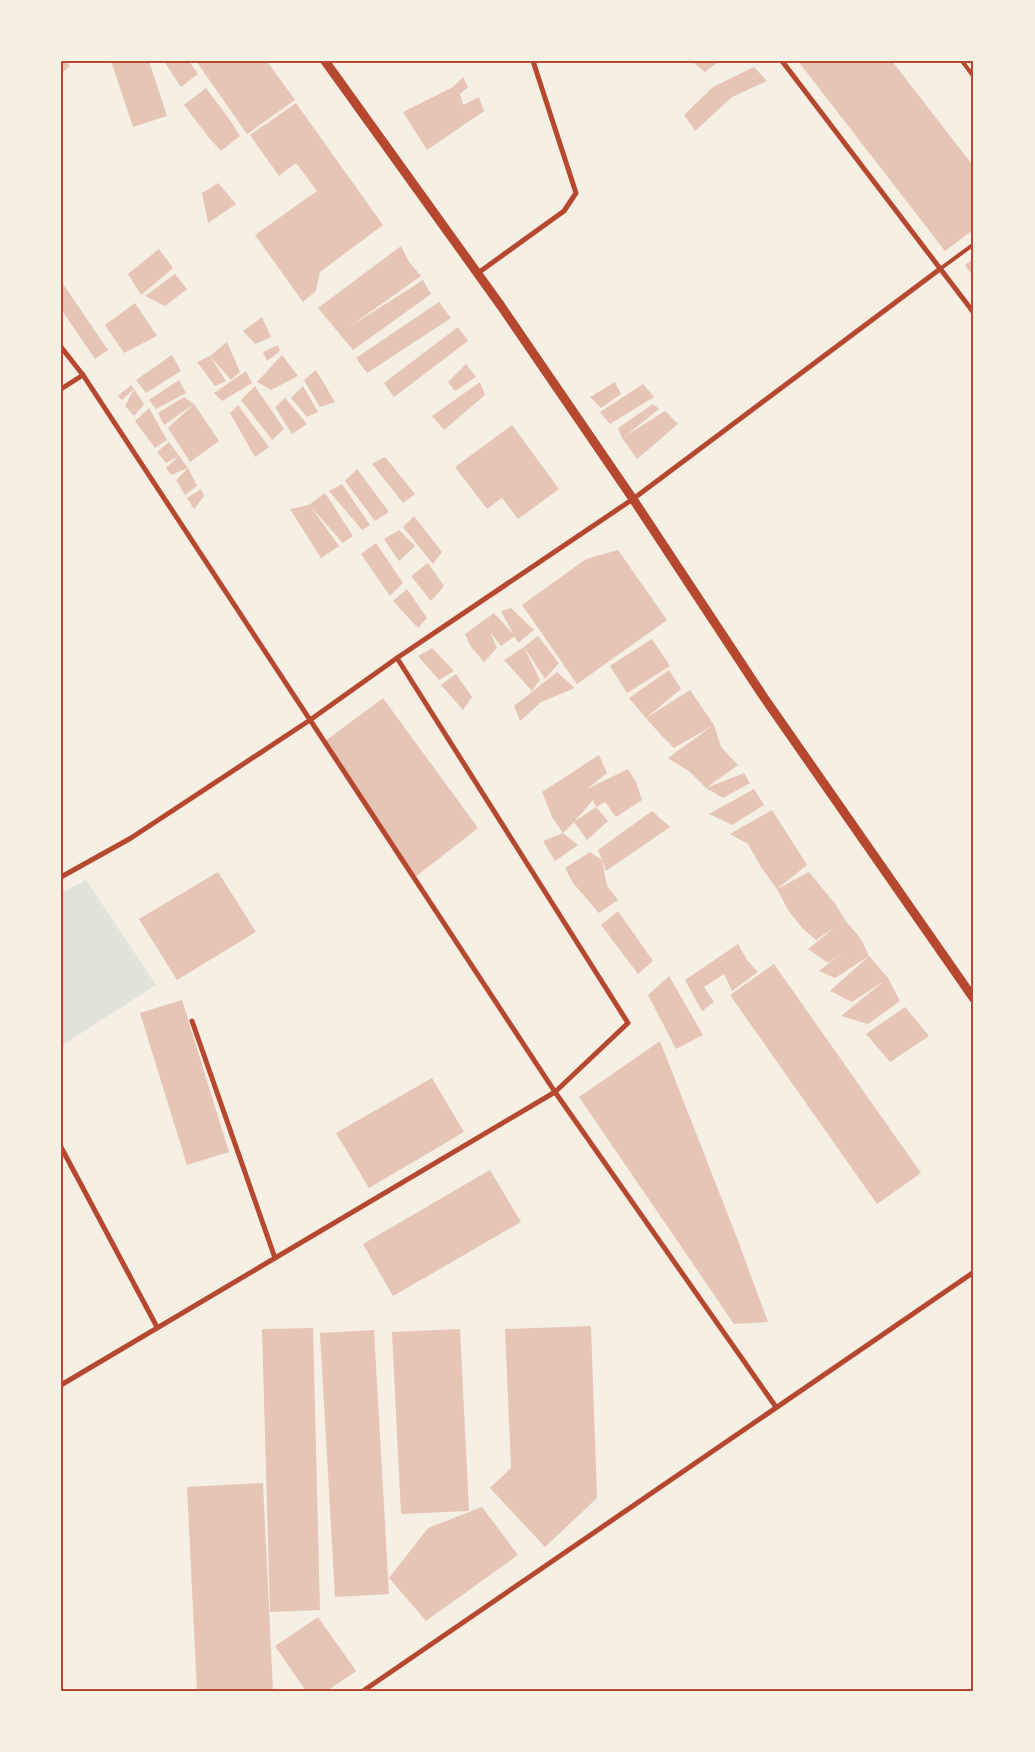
<svg xmlns="http://www.w3.org/2000/svg" width="1035" height="1752" font-family="Mulish,sans-serif">
  <rect width="100%" height="100%" fill="#f6efe4"/>
  <path fill="#e2e4dc" d="M86 880 156 985 61 1046V893Z"/>
  <g fill="#e6c5b7">
    <path d="M61 61H66L70 66 61 74Z"/>
    <path d="M111 61H149L167 116 133 127Z"/>
    <path d="M164 61H189L198 74 181 87Z"/>
    <path d="M196 61H267L295 100 247 134Z"/>
    <path d="M692 61H719L705 72Z"/>
    <path d="M798 61H892L974 167V229L945 251Z"/>
    <path d="M754 67 767 81 732 97 695 131 684 115 713 87Z"/>
    <path d="M463 77 468 87 460 94 463 105 479 97 484 111 427 150 403 112 453 87Z"/>
    <path d="M206 88 230 120 240 136 221 151 210 139 184 105Z"/>
    <path d="M296 103 383 225 320 272 316 291 303 302 255 235 317 191 296 163 279 176 250 135Z"/>
    <path d="M218 183 236 204 208 223 202 193Z"/>
    <path d="M401 246 409 262 421 276 349 327 423 280 431 294 353 350 318 308Z"/>
    <path d="M159 249 173 268 141 295 128 274Z"/>
    <path d="M974 259V278L965 265Z"/>
    <path d="M175 274 187 289 165 306 145 296Z"/>
    <path d="M61 281 108 350 95 359 61 309Z"/>
    <path d="M439 302 451 318 367 373 356 358Z"/>
    <path d="M135 303 157 336 124 353 105 325Z"/>
    <path d="M262 317 271 337 255 344 243 331Z"/>
    <path d="M458 327 468 341 394 397 384 383Z"/>
    <path d="M227 342 240 372 231 380 210 356 226 381 215 386 197 362 210 356Z"/>
    <path d="M278 345 280 351 267 361 263 352Z"/>
    <path d="M172 355 181 371 146 393 136 380Z"/>
    <path d="M282 355 298 376 271 390 257 382Z"/>
    <path d="M466 364 476 377 455 391 448 382Z"/>
    <path d="M316 370 335 402 320 407 304 380Z"/>
    <path d="M246 371 252 383 222 401 214 393Z"/>
    <path d="M179 380 186 393 156 409 149 400Z"/>
    <path d="M480 382 485 395 444 430 432 416Z"/>
    <path d="M615 382 621 394 601 408 590 397Z"/>
    <path d="M643 384 654 397 610 424 600 412Z"/>
    <path d="M131 385 134 389 144 404 134 416 125 406 134 389 122 400 118 396Z"/>
    <path d="M255 386 284 429 272 440 241 400Z"/>
    <path d="M303 386 318 412 307 417 291 398Z"/>
    <path d="M184 397 194 404 164 425 158 413Z"/>
    <path d="M285 398 307 424 292 434 275 407Z"/>
    <path d="M194 404 219 441 190 462 168 428Z"/>
    <path d="M653 404 659 409 624 437 665 411 678 424 637 459 622 438 618 428Z"/>
    <path d="M238 405 269 447 255 457 230 413Z"/>
    <path d="M149 408 167 440 155 448 135 421Z"/>
    <path d="M512 425 559 489 518 519 502 498 487 509 455 467Z"/>
    <path d="M169 442 188 468 197 486 185 495 176 480 188 468 171 475 166 468 179 456 166 463 157 452Z"/>
    <path d="M385 457 415 494 403 503 372 464Z"/>
    <path d="M357 469 389 512 375 521 345 481Z"/>
    <path d="M342 484 370 525 362 530 329 491Z"/>
    <path d="M201 489 204 496 194 509 187 498Z"/>
    <path d="M325 493 353 536 343 543 311 507 339 546 321 558 290 509 309 505Z"/>
    <path d="M414 516 442 552 433 564 403 527Z"/>
    <path d="M399 530 415 546 399 561 384 539Z"/>
    <path d="M376 543 403 583 390 596 361 554Z"/>
    <path d="M618 550 667 620 577 684 522 605 586 559Z"/>
    <path d="M428 563 444 586 431 601 411 576Z"/>
    <path d="M407 589 427 618 418 628 393 601Z"/>
    <path d="M511 608 534 630 518 643 501 611Z"/>
    <path d="M494 613 515 636 501 646 490 632 497 648 484 662 471 647 465 634Z"/>
    <path d="M538 636 559 663 545 679 524 647Z"/>
    <path d="M652 639 670 666 627 693 610 666Z"/>
    <path d="M524 647 540 680 532 691 504 660Z"/>
    <path d="M432 648 454 671 439 680 418 656Z"/>
    <path d="M669 670 681 689 646 718 690 690 714 725 721 747 738 765 706 788 690 772 668 758 712 726 674 748 659 733 646 718 629 698Z"/>
    <path d="M557 672 575 688 541 702 520 721 514 706Z"/>
    <path d="M456 674 472 697 463 710 441 685Z"/>
    <path d="M383 698 478 828 414 878 324 742Z"/>
    <path d="M599 755 607 773 587 789 628 769 636 782 642 800 616 817 605 802 596 807 593 800 574 822 596 807 608 821 587 840 574 822 563 833 578 845 555 861 543 841 563 833 552 817 542 792Z"/>
    <path d="M744 773 750 783 723 798 706 788Z"/>
    <path d="M754 789 764 805 732 825 709 814Z"/>
    <path d="M772 810 807 865 777 889 809 872 836 905 845 920 861 939 869 956 835 978 819 971 844 951 828 963 808 949 834 928 816 940 803 929 788 910 777 889 761 867 748 844 730 834Z"/>
    <path d="M652 811 670 827 606 871 602 860 607 886 618 900 599 913 573 883 565 868 590 852 602 860 598 850Z"/>
    <path d="M218 872 256 932 177 980 139 919Z"/>
    <path d="M618 911 653 961 638 974 601 925Z"/>
    <path d="M738 944 747 960 758 972 732 991 724 974 704 987 714 1002 702 1011 685 980Z"/>
    <path d="M869 956 888 978 900 1001 868 1024 841 1016 884 981 852 1002 830 991Z"/>
    <path d="M774 964 921 1173 877 1204 730 995Z"/>
    <path d="M669 976 703 1035 676 1049 648 995Z"/>
    <path d="M182 1000 229 1152 187 1165 140 1013Z"/>
    <path d="M905 1007 929 1036 890 1062 866 1034Z"/>
    <path d="M660 1041 737 1238 768 1322 734 1324 579 1097Z"/>
    <path d="M432 1078 464 1132 369 1188 336 1133Z"/>
    <path d="M490 1170 521 1222 393 1296 363 1244Z"/>
    <path d="M591 1326 597 1498 545 1547 490 1488 511 1468 505 1329Z"/>
    <path d="M313 1328 320 1610 270 1612 262 1329Z"/>
    <path d="M460 1329 469 1511 401 1514 392 1332Z"/>
    <path d="M374 1330 389 1594 335 1597 320 1333Z"/>
    <path d="M263 1483 273 1691H197L187 1487Z"/>
    <path d="M482 1507 518 1555 426 1621 389 1578 428 1528Z"/>
    <path d="M318 1617 356 1671 327 1691H306L275 1646Z"/>
  </g>
  <g fill="none" stroke-linecap="round" stroke-linejoin="round">
    <g stroke="#b5482f" stroke-width="4">
      <path d="M962 61 974 77"/>
      <path d="M940 269 974 244"/>
    </g>
    <g stroke="#b5482f" stroke-width="5">
      <path d="M782 61 974 313"/>
      <path d="M478 273 564 211 576 193 533 61"/>
      <path d="M61 347 83 375 555 1092 776 1407"/>
      <path d="M61 389 83 375"/>
      <path d="M61 877 131 838 310 720 397 658 633 499 940 269"/>
      <path d="M192 1021 275 1258"/>
      <path d="M61 1147 157 1327"/>
      <path d="M61 1385 555 1092 628 1023 397 658"/>
      <path d="M363 1691 974 1272"/>
    </g>
    <path stroke="#b5482f" stroke-width="9" d="M325 61 501 306 633 499 763 696 974 999"/>
  </g>
  <rect width="1035" height="1752" fill="none" stroke="#f6efe4" stroke-width="125"/>
  <rect x="62" y="62" width="910" height="1628" fill="none" stroke="#b5482f" stroke-width="2"/>
</svg>
